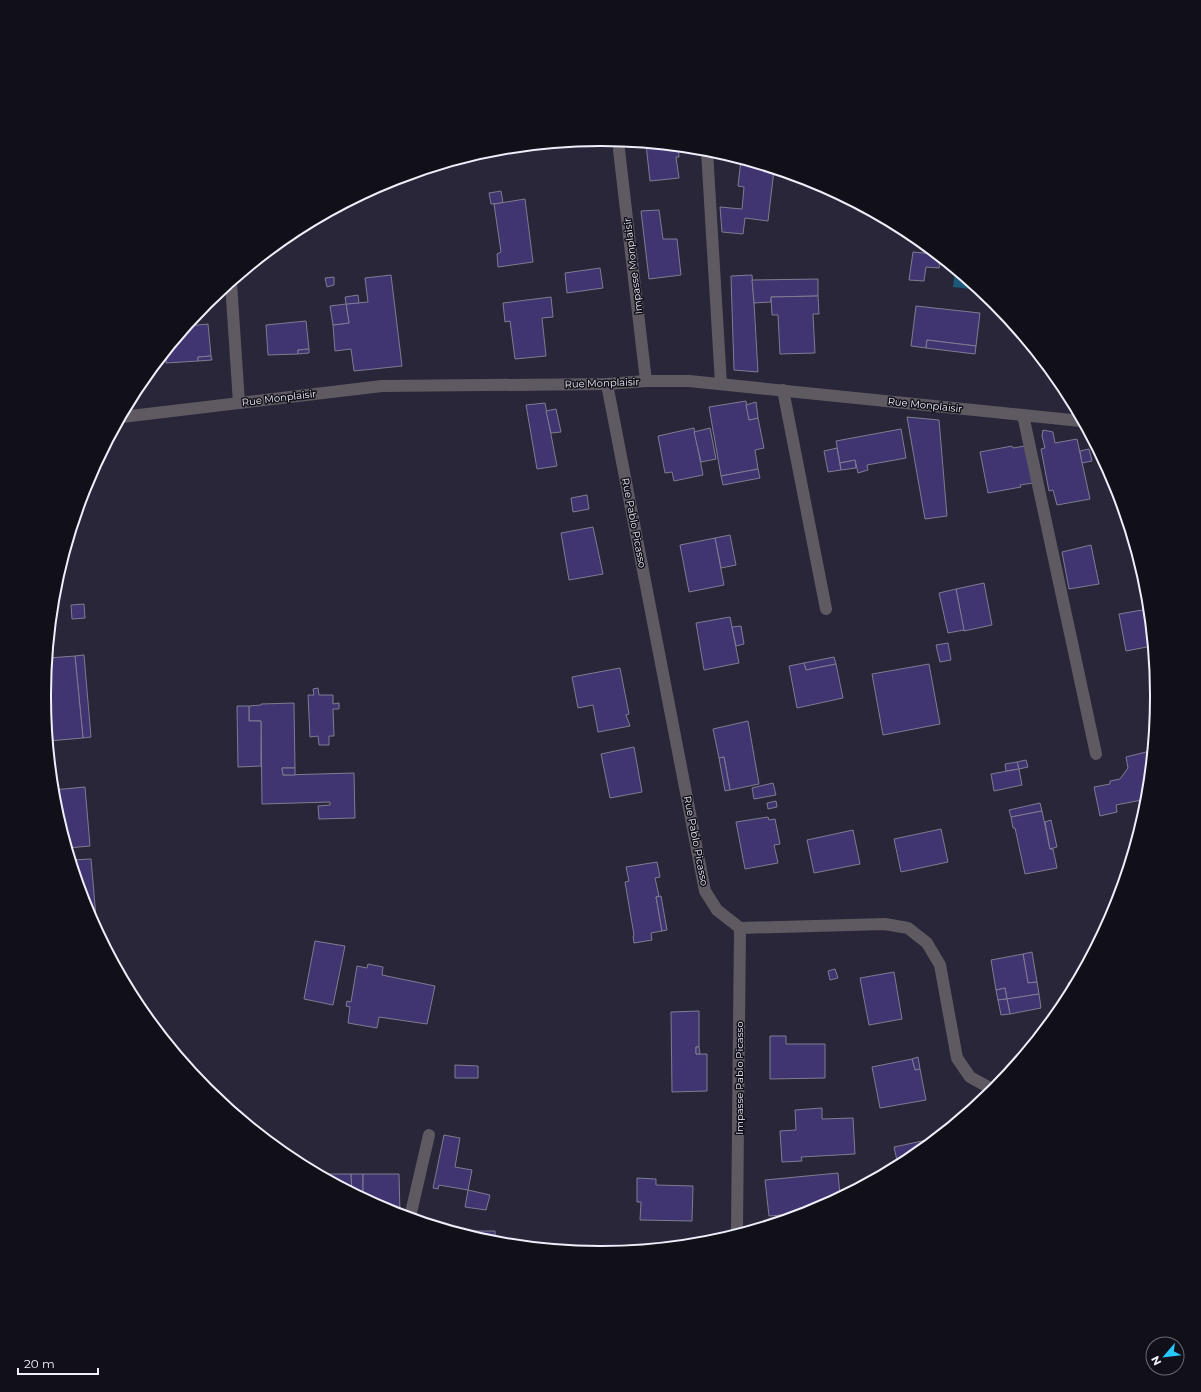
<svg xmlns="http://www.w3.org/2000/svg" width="1201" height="1392" font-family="Montserrat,sans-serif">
  <rect width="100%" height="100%" fill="#282638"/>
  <path fill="#1a5876" d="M955 271H956L979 290 953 287Z"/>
  <g fill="#403571" stroke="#7e7c92">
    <path d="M646 144 678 147 679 157H676L679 178 650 181Z"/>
    <path d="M741 160 774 170 768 221 745 218 743 234 722 232 720 207 742 209 744 187 738 186Z"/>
    <path d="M501 191 503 203 491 204 489 193Z"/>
    <path d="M525 199 533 262 498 267 497 254 501 252 494 204Z"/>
    <path d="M659 210 663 239H677L681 275 649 279 641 211Z"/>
    <path d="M913 252 935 254 941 259 939 268 926 267 924 281 909 280Z"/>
    <path d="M600 268 603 288 567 293 565 273Z"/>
    <path d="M391 275 402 366 354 371 351 349 335 351 333 325 349 323 346 304 368 302 365 278Z"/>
    <path d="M752 275 754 303 758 372 734 370 731 276Z"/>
    <path d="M334 277V285L327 287 325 278Z"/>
    <path d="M818 279V296L771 297V302L754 303 752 280Z"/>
    <path d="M358 295 359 303 346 304 345 297Z"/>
    <path d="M818 296 819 314H813L815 353 780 354 778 315H772L771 297Z"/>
    <path d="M551 297 553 317 542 318 546 356 515 359 510 321 505 322 503 303Z"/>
    <path d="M346 304 349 323 333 325 330 306Z"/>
    <path d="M916 306 980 313 976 346 927 340 926 348 911 346Z"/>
    <path d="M306 321 309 349 298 350V354L268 355 266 325Z"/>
    <path d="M208 324 211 356 198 357V361L166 363V353L188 326Z"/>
    <path d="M927 340 976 346 975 354 926 348Z"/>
    <path d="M309 349V353L298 354V350Z"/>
    <path d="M211 356 212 360 198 361V357Z"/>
    <path d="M746 401 749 420 758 418 764 448 755 450 758 469 721 476 709 407Z"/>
    <path d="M756 402 758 418 749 420 746 405Z"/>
    <path d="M545 403 557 466 537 469 526 405Z"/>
    <path d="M556 409 561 432 551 433 546 411Z"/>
    <path d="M907 417 939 420 947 516 925 519Z"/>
    <path d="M694 428 703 475 674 481 672 472 665 473 658 436Z"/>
    <path d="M710 428 716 459 701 462 694 432Z"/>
    <path d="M901 429 906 458 867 465 868 470 858 473 855 460 840 463 836 441Z"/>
    <path d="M1043 430 1053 432 1055 443 1077 439 1090 499 1057 505 1053 490 1049 491 1041 449 1045 448 1042 436Z"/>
    <path d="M1012 446 1013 448 1025 446 1033 483 1020 485 1021 487 988 493 980 452Z"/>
    <path d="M837 448 841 470 828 472 824 451Z"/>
    <path d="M1089 449 1092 461 1082 463 1080 451Z"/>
    <path d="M855 460 856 468 841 470 840 463Z"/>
    <path d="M758 469 760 478 723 485 721 476Z"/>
    <path d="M587 495 589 509 573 512 571 498Z"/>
    <path d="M593 527 603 574 569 580 561 533Z"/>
    <path d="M730 535 736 565 721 568 715 538Z"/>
    <path d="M715 538 724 585 689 592 680 545Z"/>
    <path d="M1091 545 1099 584 1069 589 1062 552Z"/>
    <path d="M984 583 992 625 964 631 956 589Z"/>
    <path d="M956 589 964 630 948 633 939 593Z"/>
    <path d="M84 604 85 618 72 619 71 605Z"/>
    <path d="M1148 609 1152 646 1126 651 1119 614Z"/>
    <path d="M730 617 739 663 704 670 696 623Z"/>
    <path d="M741 626 744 644 736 646 732 627Z"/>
    <path d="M948 643 951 660 940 662 936 645Z"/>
    <path d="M84 655 91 737 83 738 75 656Z"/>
    <path d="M75 656 83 738 48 741 44 696 48 658Z"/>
    <path d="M834 657 836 664 806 670 804 663Z"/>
    <path d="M804 663 806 670 836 664 843 698 797 708 789 666Z"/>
    <path d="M929 664 940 724 883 735 872 674Z"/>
    <path d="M620 668 629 714 626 715 630 726 598 732 593 705 578 708 572 677Z"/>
    <path d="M318 688 319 695H333V704L339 703V709H333L334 736H329V745H319L318 736 310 737 308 695H314L313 689Z"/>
    <path d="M294 703 295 768H282L283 775 354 773 355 818 319 819 318 806 330 805V802L262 804 261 721H249V706L261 705V704Z"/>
    <path d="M237 706H249V721H261V766L238 767Z"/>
    <path d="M748 721 759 784 730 790 724 757 719 758 713 729Z"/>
    <path d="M634 747 642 792 610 798 601 754Z"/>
    <path d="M1150 751 1151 755 1147 799 1116 805 1117 812 1100 816 1094 787 1110 784V781L1120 779 1128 768 1126 757Z"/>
    <path d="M724 757 730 790 725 791 719 758Z"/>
    <path d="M1026 760 1028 767 1019 769 1017 762Z"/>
    <path d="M1017 762 1019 769 1006 771 1005 764Z"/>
    <path d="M282 768H295V775H283Z"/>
    <path d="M1019 769 1022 785 994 791 991 774Z"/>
    <path d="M773 783 776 795 754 799 752 788Z"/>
    <path d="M85 787 90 846 68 848 55 804 53 790Z"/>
    <path d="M776 801 777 807 768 809 767 803Z"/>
    <path d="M1040 803 1042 811 1011 817 1009 810Z"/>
    <path d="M1042 811 1050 849H1053L1057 868 1025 874 1015 828H1013L1011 817Z"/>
    <path d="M768 817 769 820 775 819 780 844 774 845 778 863 745 869 736 822Z"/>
    <path d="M1051 820 1057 847 1050 849 1045 822Z"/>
    <path d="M941 829 948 862 901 872 894 839Z"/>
    <path d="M853 830 860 864 814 873 807 840Z"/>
    <path d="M91 859 96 917 91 918 86 909 72 860Z"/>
    <path d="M657 862 660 877 655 878 659 896 656 897 662 931 651 933 652 940 634 943 633 936 634 935 625 882 629 881 626 867Z"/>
    <path d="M661 896 667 930 662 931 656 897Z"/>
    <path d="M315 941 345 946 333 1005 304 999Z"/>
    <path d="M1032 952 1037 982 1028 983 1023 954Z"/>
    <path d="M1023 954 1028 983 1037 982 1039 994 1007 999 1005 988 996 990 991 960Z"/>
    <path d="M368 964 383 967 382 975 435 986 427 1024 379 1017 377 1028 348 1023 350 1007 346 1006 347 1001 351 1002 357 966 367 968Z"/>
    <path d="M835 969 838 978 830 980 828 971Z"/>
    <path d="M894 972 902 1019 869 1025 860 978Z"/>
    <path d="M1076 981 1070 993 1068 983Z"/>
    <path d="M1005 988 1007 999 998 1000 996 990Z"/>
    <path d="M1039 994 1041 1008 1010 1014 1007 999Z"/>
    <path d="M1007 999 1010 1014 1001 1015 998 1000Z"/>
    <path d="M699 1011V1047H696V1054H707V1091L672 1092 671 1012Z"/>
    <path d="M770 1036H786V1044H825V1078L770 1079Z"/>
    <path d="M696 1047H699L700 1054H696Z"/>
    <path d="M918 1057 920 1069 915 1070 912 1059Z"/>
    <path d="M912 1059 915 1070 920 1069 926 1100 880 1108 872 1067Z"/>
    <path d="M455 1065 478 1066V1078H455Z"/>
    <path d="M822 1108V1119L853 1118 855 1154 801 1157 802 1161 782 1162 780 1131 796 1130 795 1110Z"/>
    <path d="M444 1135 460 1138 455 1167 472 1170 468 1190 439 1185 438 1189 433 1188Z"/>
    <path d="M927 1140 928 1144 909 1159 898 1165 894 1147Z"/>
    <path d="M838 1173 840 1196 813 1210 806 1213 769 1216 765 1180Z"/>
    <path d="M321 1174H351L352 1191Z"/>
    <path d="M351 1174H363V1197L352 1191Z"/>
    <path d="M363 1174H399L400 1214 387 1210 363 1197Z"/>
    <path d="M637 1178 656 1179V1185L693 1186 692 1221 640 1220 641 1202H637Z"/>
    <path d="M468 1190 490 1195 486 1210 465 1207Z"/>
    <path d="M462 1231H495V1242L462 1233Z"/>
  </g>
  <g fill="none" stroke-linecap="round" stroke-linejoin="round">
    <g stroke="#5f5a62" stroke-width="12">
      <path d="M619 150 646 381"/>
      <path d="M707 151 721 384"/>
      <path d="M783 390 826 609"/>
      <path d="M1023 415 1096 754"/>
      <path d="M737 1228 740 928"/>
    </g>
    <g stroke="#5f5a62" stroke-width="12">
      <path d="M231 283 239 403"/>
      <path d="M607 384 705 891 717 910 740 928 885 924 908 928 927 943 940 965 957 1058 970 1077 990 1088H995"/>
      <path d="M122 417 382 386 607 384 646 381H689L1081 421"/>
      <path d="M410 1217 429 1135"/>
    </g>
  </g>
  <g text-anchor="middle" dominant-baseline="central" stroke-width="3" stroke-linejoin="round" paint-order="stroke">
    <g font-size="10" fill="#efeefb" stroke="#111018">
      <text transform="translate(633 266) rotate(-97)">Impasse Monplaisir</text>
      <text transform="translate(602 383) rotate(-2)">Rue Monplaisir</text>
      <text transform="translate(279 398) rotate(-7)">Rue Monplaisir</text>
      <text transform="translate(925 405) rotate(6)">Rue Monplaisir</text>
      <text transform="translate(634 523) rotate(79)">Rue Pablo Picasso</text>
      <text transform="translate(696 841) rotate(79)">Rue Pablo Picasso</text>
      <text transform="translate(739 1078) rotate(-90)">Impasse Pablo Picasso</text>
    </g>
  </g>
  <path d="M0 0H1201V1392H0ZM600 146H601A549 549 0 0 1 1150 695V697A549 549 0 0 1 601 1246H600A549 549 0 0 1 51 697V695A549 549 0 0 1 600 146Z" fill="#111018" fill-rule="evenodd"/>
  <path fill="none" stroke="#efeefb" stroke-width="2" d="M600 146H601A549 549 0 0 1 1150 695V697A549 549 0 0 1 601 1246H600A549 549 0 0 1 51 697V695A549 549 0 0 1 600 146Z"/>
  <g transform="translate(1165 1356) rotate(242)"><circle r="19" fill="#111018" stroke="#6a6973"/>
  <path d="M0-3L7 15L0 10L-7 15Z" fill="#27c8ff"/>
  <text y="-6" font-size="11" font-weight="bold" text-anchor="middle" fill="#efeefb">N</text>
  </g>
  <path d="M18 1368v6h80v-6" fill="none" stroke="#efeefb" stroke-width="2"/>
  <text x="24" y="1368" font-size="12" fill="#efeefb" stroke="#111018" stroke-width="3" paint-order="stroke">20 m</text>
</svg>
